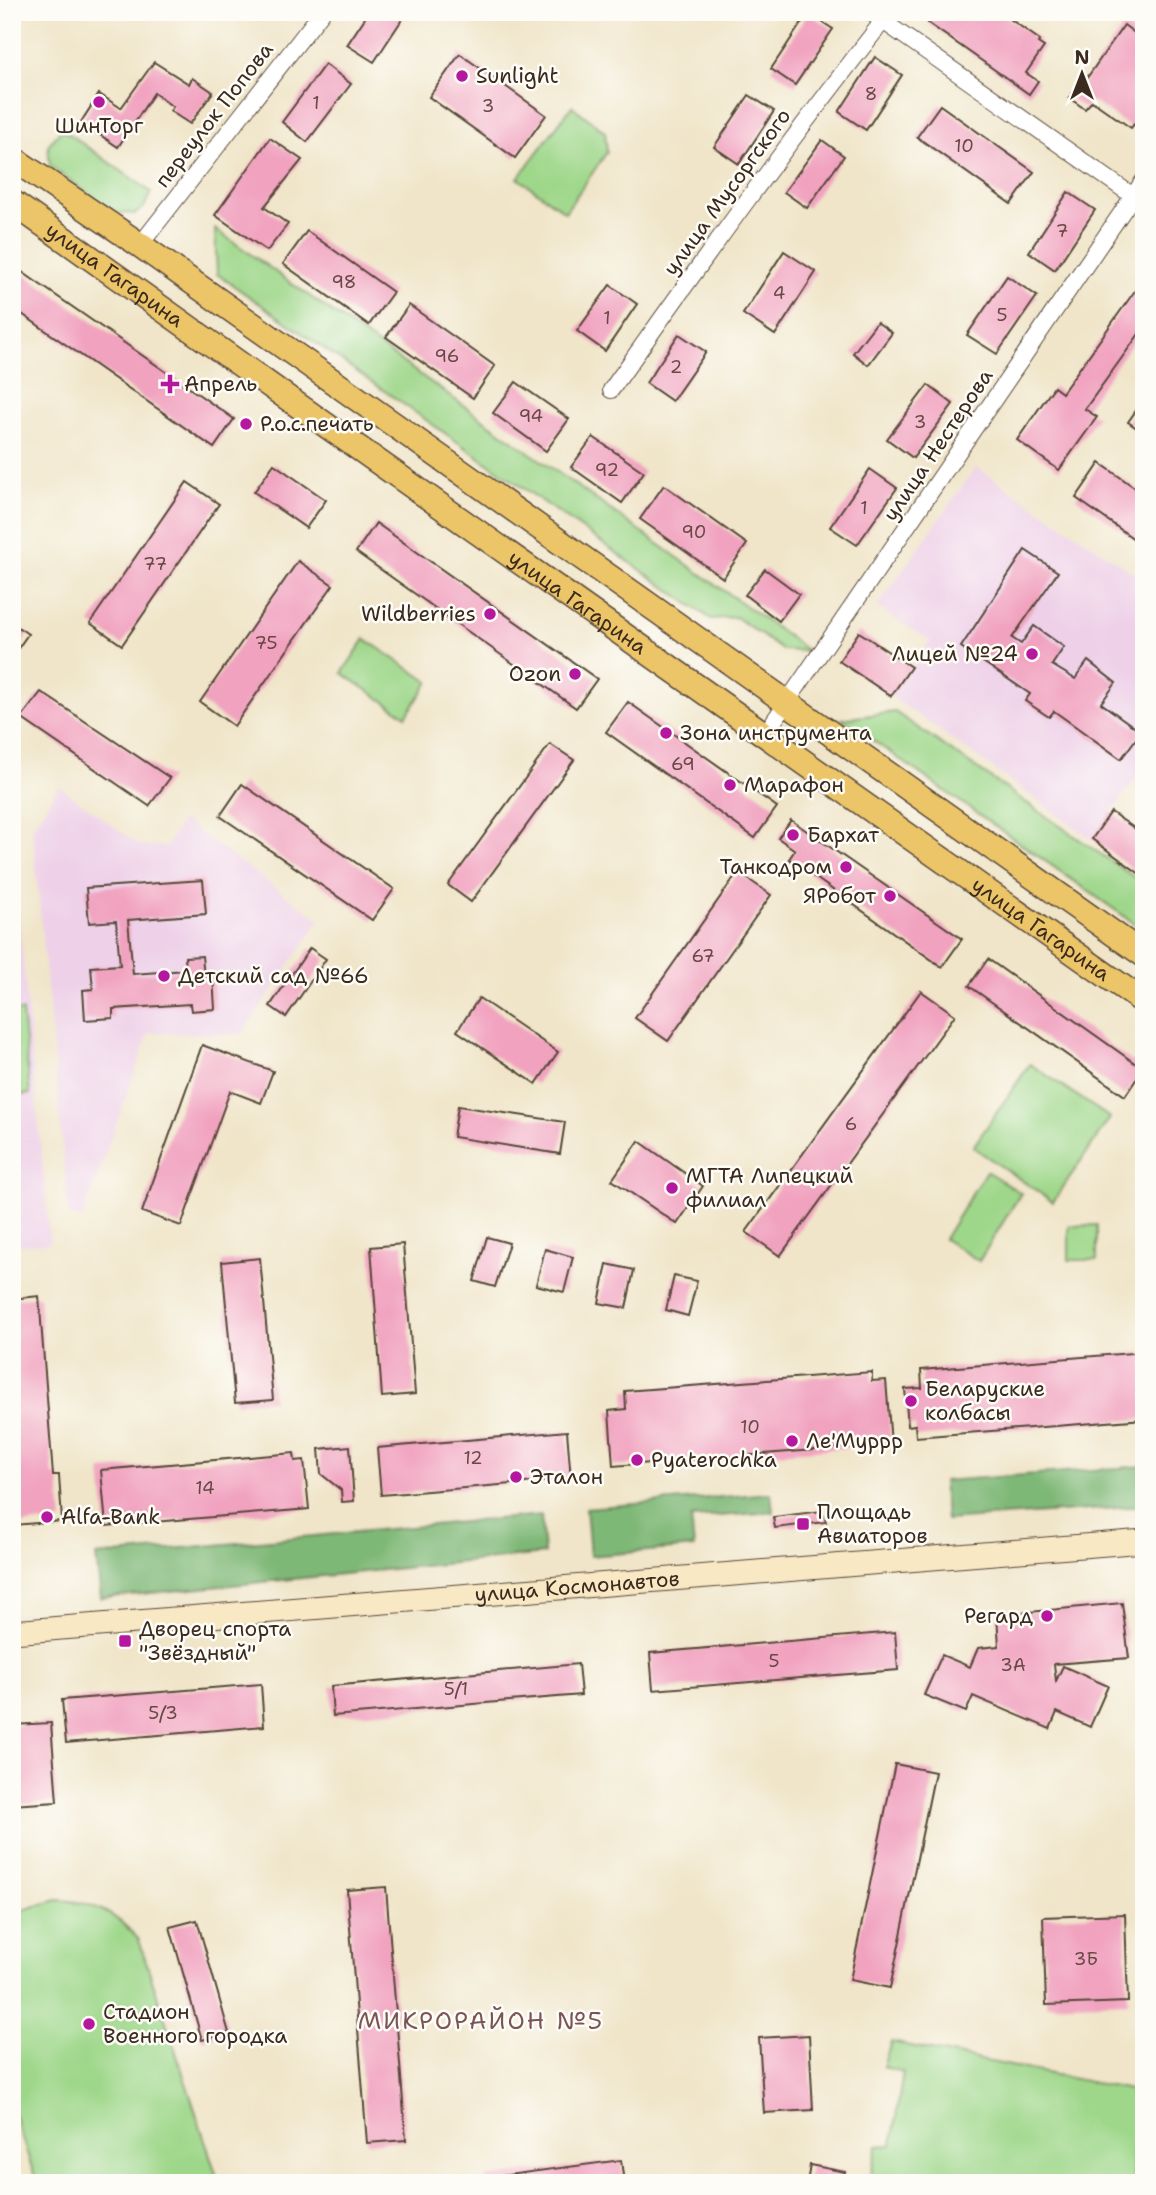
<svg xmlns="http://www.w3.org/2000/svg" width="1156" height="2195" font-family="'Shantell Sans',sans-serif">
  <rect width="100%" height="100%" fill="#fdfcf7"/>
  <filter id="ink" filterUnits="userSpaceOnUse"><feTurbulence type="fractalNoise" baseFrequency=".0143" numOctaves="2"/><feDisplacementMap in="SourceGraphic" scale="14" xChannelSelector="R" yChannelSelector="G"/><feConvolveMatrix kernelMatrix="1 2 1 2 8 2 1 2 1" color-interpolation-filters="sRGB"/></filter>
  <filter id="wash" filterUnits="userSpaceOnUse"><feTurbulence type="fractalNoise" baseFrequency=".00686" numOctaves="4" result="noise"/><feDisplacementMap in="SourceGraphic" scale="28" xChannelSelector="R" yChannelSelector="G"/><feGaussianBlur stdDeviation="1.57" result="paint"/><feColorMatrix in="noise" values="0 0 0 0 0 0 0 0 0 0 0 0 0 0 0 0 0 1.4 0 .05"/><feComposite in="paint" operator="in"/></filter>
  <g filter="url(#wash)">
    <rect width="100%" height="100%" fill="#f0e5c9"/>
    <g fill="#eed0e8">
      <path d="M976 467 1144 580V767L1092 839 891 696 930 641 877 607Z"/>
      <path d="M59 786 139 845 166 847 182 820 320 920 242 1034 149 1033 82 1218 69 1215 32 828Z"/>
      <path d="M16 887 50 1243 12 1246V888Z"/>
    </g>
    <g fill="#9ed78a" stroke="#6c8054" stroke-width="2">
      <path d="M572 106 605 132 607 152 565 212 518 178Z"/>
      <path d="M62 129 151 192 144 207 135 214 114 212 50 166 48 145Z"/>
      <path d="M215 229 764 619 808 651 782 650 736 617 711 619 217 274Z"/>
      <path d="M365 639 429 682 406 716 342 673Z"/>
      <path d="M895 712 1144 884V930L842 719Z"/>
      <path d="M22 1011 30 1094 12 1096V1012Z"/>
      <path d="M1030 1064 1110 1118 1053 1202 973 1147Z"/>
      <path d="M986 1171 1021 1193 979 1261 944 1239Z"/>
      <path d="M1097 1225V1260H1069V1226Z"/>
      <path d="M57 1900C92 1901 116 1913 139 1940L219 2183H37L12 2108V1917L26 1909Z"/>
      <path d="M891 2042 1135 2091 1133 2183H869L877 2146 892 2145 903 2072 883 2067Z"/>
    </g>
    <g fill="#7eb876" stroke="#5c714a" stroke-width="2">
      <path d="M1144 1466V1506L946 1520 943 1481Z"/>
      <path d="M771 1493 773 1512 691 1518 694 1547 590 1556 586 1508Z"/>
      <path d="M541 1515 544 1554 101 1598 96 1556Z"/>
    </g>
    <g id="blocks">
      <g fill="#f1a2bf">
        <path d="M369 12H407L374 62 347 45Z"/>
        <path d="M936 12H1000L1040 40 1038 43 1044 47 1026 73 1038 81 1029 94 928 23Z"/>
        <path d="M808 13 833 29 795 85 771 69Z"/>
        <path d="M1124 25 1136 34 1141 27 1144 29V112L1131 128 1092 101 1085 109 1069 98 1080 83 1082 85Z"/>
        <path d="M460 54 546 115 515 158 429 97Z"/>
        <path d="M875 57 902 75 866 130 839 112Z"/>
        <path d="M154 62 189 84 192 78 213 92 190 124 170 111 173 107 154 93 118 147 81 122 99 94 121 108Z"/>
        <path d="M325 64 351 84 307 142 282 122Z"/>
        <path d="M749 95 774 111 739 164 714 147Z"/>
        <path d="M940 105 1034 172 1011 204 917 137Z"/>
        <path d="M270 138 302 160 264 207 288 224 267 251 215 215Z"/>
        <path d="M822 140 844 156 807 208 784 192Z"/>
        <path d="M1068 192 1095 210 1055 270 1029 252Z"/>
        <path d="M307 231 393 292 369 325 283 264Z"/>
        <path d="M784 251 816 272 775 335 743 314Z"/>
        <path d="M12 265 234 419 214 448 12 307Z"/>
        <path d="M1007 276 1037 296 997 354 967 335Z"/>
        <path d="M1144 278V327L1085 409 1097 417 1059 470 1017 440 1054 387 1062 393Z"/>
        <path d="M610 285 637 304 605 351 577 331Z"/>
        <path d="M409 305 495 366 473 398 386 337Z"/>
        <path d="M877 322 892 333 868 365 853 353Z"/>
        <path d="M679 334 706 352 672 401 646 383Z"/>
        <path d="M516 382 569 419 546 451 493 413Z"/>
        <path d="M928 385 953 404 913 458 887 439Z"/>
        <path d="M1144 399V433L1128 422Z"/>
        <path d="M593 437 644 472 622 503 571 467Z"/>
        <path d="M1100 463 1144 494V546L1076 498Z"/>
        <path d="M274 464 326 500 306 528 254 492Z"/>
        <path d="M870 469 897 488 857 545 830 527Z"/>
        <path d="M187 482 219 504 122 645 90 623Z"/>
        <path d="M664 485 747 544 723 578 640 519Z"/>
        <path d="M376 523 597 679 576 708 356 552Z"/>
        <path d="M1025 550 1058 572 1012 638 1021 644 1034 626 1064 647 1052 665 1075 679 1088 661 1116 683 1101 703 1141 732 1121 759 1054 711 1049 717 1025 701 1030 694 961 647Z"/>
        <path d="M298 561 333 585 234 726 200 702Z"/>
        <path d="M765 569 799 594 779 621 745 595Z"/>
        <path d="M12 623 28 634 12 657Z"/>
        <path d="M859 632 911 667 891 696 839 661Z"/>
        <path d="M41 692 170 778 149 806 21 718Z"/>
        <path d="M628 702 777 807 755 838 606 732Z"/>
        <path d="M550 744 574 760 471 902 448 885Z"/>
        <path d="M242 784 394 889 372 920 220 816Z"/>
        <path d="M1111 812 1144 835V877L1092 839Z"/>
        <path d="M791 820 962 939 942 967 789 859 795 850 778 838Z"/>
        <path d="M738 872 771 895 668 1041 635 1018Z"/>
        <path d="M203 880 206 914 128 920 133 974 186 970 185 957 202 956 204 977 213 976 215 1009 191 1011 190 1004 113 1009V1018L85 1020 83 990 93 989 91 967 120 965 116 921 89 923 86 888Z"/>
        <path d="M310 948 326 959 286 1017 270 1006Z"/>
        <path d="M988 959 1143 1069 1125 1096 969 986Z"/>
        <path d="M921 991 955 1015 780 1256 746 1232Z"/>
        <path d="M479 998 558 1052 536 1084 457 1031Z"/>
        <path d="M202 1045 273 1071 261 1103 230 1091 181 1226 142 1212Z"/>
        <path d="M458 1106 565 1122 560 1154 453 1137Z"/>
        <path d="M639 1141 703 1186 677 1224 612 1180Z"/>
        <path d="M487 1237 509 1243 495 1287 474 1281Z"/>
        <path d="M403 1244 415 1394 382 1397 371 1247Z"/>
        <path d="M545 1249 573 1257 564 1292 536 1285Z"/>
        <path d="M260 1258 273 1400 235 1403 222 1262Z"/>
        <path d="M607 1264 634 1270 626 1308 599 1303Z"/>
        <path d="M674 1276 697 1281 688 1316 666 1310Z"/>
        <path d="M39 1296 53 1475H59L62 1521 13 1525 12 1479 18 1478 17 1464H12V1438H15L12 1402V1299Z"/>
        <path d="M1144 1352V1419L916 1437 915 1425 908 1426 905 1389 922 1388 921 1370Z"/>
        <path d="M872 1372V1381L886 1380 891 1444 613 1466 609 1411 626 1409 625 1391Z"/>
        <path d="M567 1431 571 1479 381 1495 377 1448Z"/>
        <path d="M350 1446 354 1501 342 1502 341 1490 321 1474 319 1449Z"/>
        <path d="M294 1453 295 1461 304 1460 309 1509 106 1526 101 1470Z"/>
        <path d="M822 1511 826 1522 775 1528 773 1517Z"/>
        <path d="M1122 1603 1129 1658 1054 1664 1056 1681 1063 1666 1108 1686 1090 1727 1057 1712 1050 1729 973 1696 966 1712 924 1695 942 1655 970 1667 978 1648 999 1646 997 1615Z"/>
        <path d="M895 1632 898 1670 653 1690 650 1653Z"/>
        <path d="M578 1664 581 1695 333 1716 331 1686Z"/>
        <path d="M261 1684 264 1726 66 1743 62 1700Z"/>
        <path d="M51 1723 57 1802 12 1805V1725Z"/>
        <path d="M895 1764 935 1772 890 1988 850 1980Z"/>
        <path d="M386 1887 406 2140 367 2143 347 1890Z"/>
        <path d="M1125 1914 1128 2002 1046 2005 1043 1917Z"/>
        <path d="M197 1920 229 2033 202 2040 170 1927Z"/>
        <path d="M809 2035 813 2110 764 2113 759 2038Z"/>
        <path d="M621 2160 624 2183H486L485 2178Z"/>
        <path d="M810 2165 845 2172 843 2183H807Z"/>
      </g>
    </g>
  </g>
  <g filter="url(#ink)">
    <use href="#blocks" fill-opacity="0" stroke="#564638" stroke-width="2"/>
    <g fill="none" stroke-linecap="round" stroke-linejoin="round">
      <g stroke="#564638" stroke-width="18">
        <g id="minor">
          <path d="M870 12 1133 196"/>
          <path d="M140 245 322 12"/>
          <path d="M611 390C699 265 788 142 883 21"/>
          <path d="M765 734 1144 180"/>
        </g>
      </g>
      <g stroke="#564638" stroke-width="25">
        <g id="secondary">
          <path id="s1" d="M12 1632 1144 1541"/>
        </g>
      </g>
      <g stroke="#564638" stroke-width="27">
        <g id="primary">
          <path d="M12 158 140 245 1144 955"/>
          <path id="s2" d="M12 202 289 399 1144 1002"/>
        </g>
      </g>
      <use href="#minor" stroke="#fff" stroke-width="16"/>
      <use href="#secondary" stroke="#f8e8c3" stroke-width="23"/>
      <use href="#primary" stroke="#edc569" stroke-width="24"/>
    </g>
  </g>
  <g fill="#b5179e" stroke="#fdfcf7" stroke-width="2.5">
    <circle cx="462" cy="76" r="7"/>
    <circle cx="99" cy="102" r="7"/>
    <path d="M166.5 373.5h7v7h7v7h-7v7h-7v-7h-7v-7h7z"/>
    <circle cx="246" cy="424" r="7"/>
    <circle cx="490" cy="614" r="7"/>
    <circle cx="1032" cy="654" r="7"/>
    <circle cx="575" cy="674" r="7"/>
    <circle cx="666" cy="733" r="7"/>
    <circle cx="730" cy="785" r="7"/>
    <circle cx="793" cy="835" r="7"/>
    <circle cx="846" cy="867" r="7"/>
    <circle cx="890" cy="896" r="7"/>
    <circle cx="164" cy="976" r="7"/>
    <circle cx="672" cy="1188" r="7"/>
    <circle cx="911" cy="1401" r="7"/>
    <circle cx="792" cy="1441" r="7"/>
    <circle cx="637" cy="1460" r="7"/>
    <circle cx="516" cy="1477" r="7"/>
    <circle cx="47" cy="1517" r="7"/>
    <rect x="796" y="1517" width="14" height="14" rx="3.5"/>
    <circle cx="1047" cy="1616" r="7"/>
    <rect x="118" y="1634" width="14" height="14" rx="3.5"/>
    <circle cx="89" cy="2024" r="7"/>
  </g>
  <g text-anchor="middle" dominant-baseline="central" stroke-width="5" stroke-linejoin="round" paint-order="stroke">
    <g font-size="18" fill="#684846">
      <text x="871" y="94">8</text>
      <text x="316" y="103">1</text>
      <text x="488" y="106">3</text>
      <text x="964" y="146">10</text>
      <text x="1062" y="231">7</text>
      <text x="344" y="282">98</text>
      <text x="779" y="293">4</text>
      <text x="1002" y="315">5</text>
      <text x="607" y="318">1</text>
      <text x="447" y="356">96</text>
      <text x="676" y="367">2</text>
      <text x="531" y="416">94</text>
      <text x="920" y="422">3</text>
      <text x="607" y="470">92</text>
      <text x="864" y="508">1</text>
      <text x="694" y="532">90</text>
      <text x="155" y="564">77</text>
      <text x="266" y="643">75</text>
      <text x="683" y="764">69</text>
      <text x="703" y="956">67</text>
      <text x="851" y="1124">6</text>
      <text x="750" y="1427">10</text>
      <text x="473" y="1458">12</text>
      <text x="205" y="1488">14</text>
      <text x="774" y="1661">5</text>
      <text x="1013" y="1665">3А</text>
      <text x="456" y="1689">5/1</text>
      <text x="163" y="1713">5/3</text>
      <text x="1086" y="1959">3Б</text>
    </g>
    <g font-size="21" fill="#3b2a1e" stroke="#fdfcf7" text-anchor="start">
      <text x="476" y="76">Sunlight</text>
      <text x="99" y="126" text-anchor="middle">ШинТорг</text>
      <text x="184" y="384">Апрель</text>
      <text x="260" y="424">Р.о.с.печать</text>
      <text x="476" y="614" text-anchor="end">Wildberries</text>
      <text x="1018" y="654" text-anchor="end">Лицей №24</text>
      <text x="561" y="674" text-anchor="end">Ozon</text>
      <text x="680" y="733">Зона инструмента</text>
      <text x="744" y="785">Марафон</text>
      <text x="807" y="835">Бархат</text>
      <text x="832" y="867" text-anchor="end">Танкодром</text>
      <text x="876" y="896" text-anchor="end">ЯРобот</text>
      <text x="178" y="976">Детский сад №66</text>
      <text x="686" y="1176">МГТА Липецкий<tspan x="686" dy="24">филиал</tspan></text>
      <text x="925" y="1389">Беларуские<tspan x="925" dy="24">колбасы</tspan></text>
      <text x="806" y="1441">Ле'Муррр</text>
      <text x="651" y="1460">Pyaterochka</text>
      <text x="530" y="1477">Эталон</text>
      <text x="817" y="1512">Площадь<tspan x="817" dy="24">Авиаторов</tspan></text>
      <text x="61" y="1517">Alfa-Bank</text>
      <text x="1033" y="1616" text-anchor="end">Регард</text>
      <text x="139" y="1629">Дворец спорта<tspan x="139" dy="24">"Звёздный"</tspan></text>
      <text x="103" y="2012">Стадион<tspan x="103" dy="24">Военного городка</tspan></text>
    </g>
    <g font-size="21" fill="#3b2a1e" stroke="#fdfcf7">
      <text transform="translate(214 115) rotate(-52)">переулок Попова</text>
      <text transform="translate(727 192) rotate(-54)">улица Мусоргского</text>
      <text stroke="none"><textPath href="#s2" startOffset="126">улица Гагарина</textPath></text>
      <text transform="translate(938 445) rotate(-56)">улица Нестерова</text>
      <text stroke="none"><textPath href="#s2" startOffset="693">улица Гагарина</textPath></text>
      <text stroke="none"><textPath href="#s2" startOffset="1260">улица Гагарина</textPath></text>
      <text stroke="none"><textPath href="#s1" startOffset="567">улица Космонавтов</textPath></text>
    </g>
    <g font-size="24" letter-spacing="2" fill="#7b5456" stroke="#fdfcf7">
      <text x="481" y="2021">МИКРОРАЙОН №5</text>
    </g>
  </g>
  <rect width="1156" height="2195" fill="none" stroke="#fdfcf7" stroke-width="42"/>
  <g transform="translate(1082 74)" stroke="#fdfcf7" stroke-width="5" paint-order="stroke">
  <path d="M0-5L12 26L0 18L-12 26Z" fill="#3b2a1e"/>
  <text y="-10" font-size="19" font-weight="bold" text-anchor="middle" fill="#3b2a1e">N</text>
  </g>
</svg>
